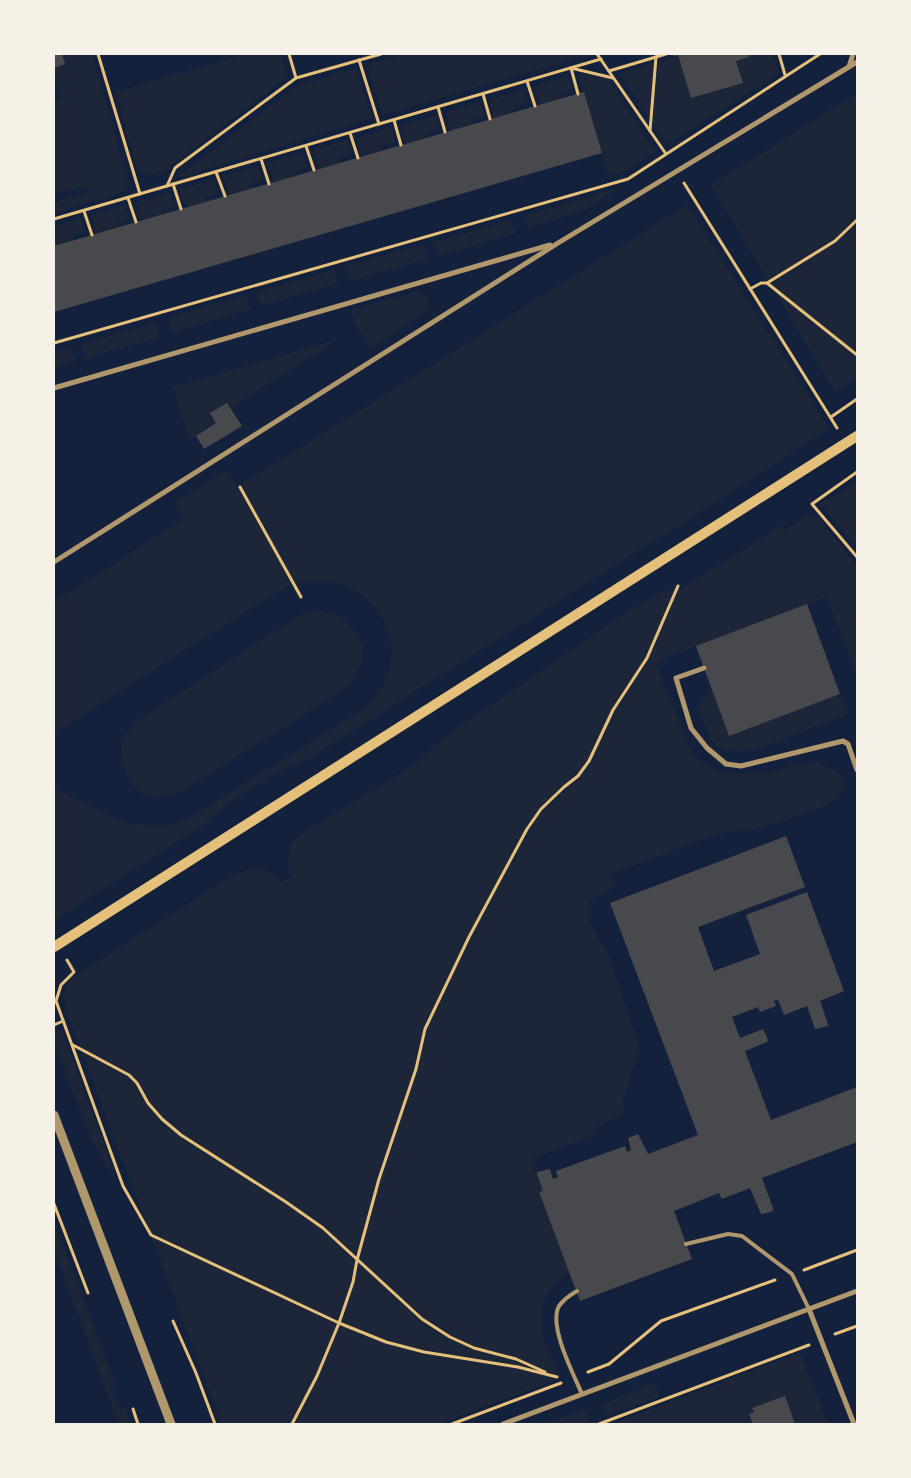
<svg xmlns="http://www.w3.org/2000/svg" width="911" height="1478" font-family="'Alegreya Sans',sans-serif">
  <rect width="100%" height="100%" fill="#14213d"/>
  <g fill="#1d2539">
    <path d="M62 54H92L129 185 126 191 54 213V202L87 193 85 186 54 194V100L62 97C56 88 54 79 54 68L65 64Z"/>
    <path d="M245 54H281L287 77 165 170C153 175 144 179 136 167L116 92Z"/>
    <path d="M406 54H588V55L382 115 367 65Z"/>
    <path d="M749 54H773L779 74 668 144 620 75 623 72 678 55 691 98 743 83 736 61 749 57Z"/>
    <path d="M356 68 372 118 181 177V175L291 89Z"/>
    <path d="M578 74 607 77 655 152 625 171 608 175Z"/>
    <path d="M566 77 570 82 572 91 559 94 561 99 540 105 534 86Z"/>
    <path d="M524 90 528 103 516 106 517 111 494 118 490 99Z"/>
    <path d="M857 93V377L835 392 711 185Z"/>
    <path d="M480 102 484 116 472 119V124L451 131 446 112Z"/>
    <path d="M435 115 439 129 427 133V137L406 144 401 125Z"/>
    <path d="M391 128 395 142 382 145 384 150 362 156 357 138Z"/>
    <path d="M347 140 351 154 339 158 340 163 319 169 313 150Z"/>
    <path d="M303 153 307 167 295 171 296 176 274 182 268 163Z"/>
    <path d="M258 166 262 180 249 184 250 189 229 195 223 176Z"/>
    <path d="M214 179 218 193 206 197 208 202 186 208 180 189Z"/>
    <path d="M621 187 583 211 528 228 524 216Z"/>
    <path d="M170 192 174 205 162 210 163 215 141 221 136 202Z"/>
    <path d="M125 205 129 219 117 223 118 228 96 234 91 215Z"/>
    <path d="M687 205 829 428 738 488 310 758 275 773 224 806 204 825 54 920V788C64 792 73 797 82 802 123 823 143 834 190 818L359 712C366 707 373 701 378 693 422 631 352 555 282 589L54 733V602L184 519 175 503 226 470 237 487 239 486Z"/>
    <path d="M81 218 85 232 73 236 74 240 54 246V226Z"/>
    <path d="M511 220 515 233 439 256 434 242Z"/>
    <path d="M423 244 428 259 350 281 346 266Z"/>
    <path d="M334 270 338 283 262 306 257 292Z"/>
    <path d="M417 292C428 293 431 303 426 312L371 348 357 327 351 310Z"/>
    <path d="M246 295 250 309 173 333 168 318Z"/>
    <path d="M155 323 160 338 85 358 81 344Z"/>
    <path d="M339 339 231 408 227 403 216 423 189 440 173 387Z"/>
    <path d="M70 347 75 362 54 368V351Z"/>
    <path d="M857 482V547L820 504Z"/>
    <path d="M812 515 820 520 857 565V677L827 597 655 662 692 754 720 774 769 773 793 765 819 763 836 771 845 782 843 791 834 801 807 813 753 830 718 834 610 874 613 888 589 901V919L610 959 639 1047 623 1103V1114L595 1127 597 1134 531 1159 543 1191 539 1193 570 1272C526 1296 541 1343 561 1378L438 1424H222L65 1007C63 995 64 988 71 978L234 875C257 866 263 865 282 882L290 877C288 856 284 848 301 834L411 767 446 736 628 611 663 591 679 590 779 527 781 524 785 530 805 517Z"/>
    <path d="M317 611C323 612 331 613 337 615 343 617 348 623 352 628 371 649 363 669 346 688L181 792C171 794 157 798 146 795 128 789 120 761 122 744 123 735 131 728 136 721L300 615Z"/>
    <path d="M712 689 729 736 840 694 848 714 750 752 723 749 712 742 699 710 702 698Z"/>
    <path d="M62 1030 113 1169 112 1172 90 1137 54 1041V1033Z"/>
    <path d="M54 1221 116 1386 111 1388 119 1409 125 1407 131 1424H119L54 1251Z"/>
    <path d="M800 1352 828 1424H795L784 1396 753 1408 754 1412 749 1415 753 1424H611Z"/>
    <path d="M655 1383 659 1395 657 1398 606 1416 602 1404Z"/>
    <path d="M584 1409 590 1424H545Z"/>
  </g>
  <g fill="#48494c">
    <path d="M54 54H62L65 64 54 68Z"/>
    <path d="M673 54H749V57L736 61 743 83 691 98 678 55 673 56Z"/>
    <path d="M584 92 602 153 54 312V246Z"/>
    <path d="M227 403 242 426 204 449 196 436 216 423 210 413Z"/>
    <path d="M807 604 840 694 729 736 696 646Z"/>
    <path d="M786 836 805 887 698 927 714 971 760 954 746 915 807 892 844 991 820 1001 828 1024V1026L815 1029 807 1006 784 1015 778 1000 774 1001 776 1006 760 1012 758 1007 732 1017 740 1038 763 1029 768 1040 767 1042 745 1051 771 1120 857 1087V1142L762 1178 773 1208V1211L763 1214H761L750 1188 722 1199 719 1193 674 1211 692 1259 580 1301 539 1192 543 1191 537 1174V1172L550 1169 553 1179 558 1177 556 1171 625 1146 627 1152 631 1150 628 1138 638 1134 648 1154 698 1135 610 903Z"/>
    <path d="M785 1396 795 1424H753L749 1414 754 1412 752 1408Z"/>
  </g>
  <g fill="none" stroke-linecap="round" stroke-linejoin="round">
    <g stroke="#e5c07b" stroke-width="3">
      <path d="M98 54 140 194"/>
      <path d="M289 54 296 78"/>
      <path d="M597 54 666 154"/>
      <path d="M779 54 785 75"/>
      <path d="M359 60 379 124"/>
      <path d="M609 71 666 54"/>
      <path d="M527 81 535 106"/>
      <path d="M483 94 490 119"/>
      <path d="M578 94 571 68 613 78"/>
      <path d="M438 107 445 132"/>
      <path d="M394 120 401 145"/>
      <path d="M650 131 656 57"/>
      <path d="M350 133 358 158"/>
      <path d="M306 146 314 170"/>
      <path d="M261 159 269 184"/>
      <path d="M216 172 225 196"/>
      <path d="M684 183 837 428"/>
      <path d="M173 184 181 209"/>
      <path d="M167 186 175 168 296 78 381 54"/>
      <path d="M128 198 136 222"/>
      <path d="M84 211 92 235"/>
      <path d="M54 219 601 59"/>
      <path d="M767 283 835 241 857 220"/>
      <path d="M750 289 761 283H767L857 355"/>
      <path d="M54 343 628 179 820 54"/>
      <path d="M831 417 857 399"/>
      <path d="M857 472 812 504 857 557"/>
      <path d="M240 487 301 597"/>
      <path d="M67 960 74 972 61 985 56 1001 123 1186 151 1235 339 1323 386 1342 424 1352 518 1367 557 1377"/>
      <path d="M54 1025 63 1021"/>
      <path d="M73 1045 129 1075 137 1083 148 1103 162 1119 181 1135 286 1202 323 1228 422 1319 450 1337 474 1348 516 1359 545 1372"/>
      <path d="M54 1204 88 1293"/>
      <path d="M804 1270 857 1250"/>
      <path d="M173 1321 196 1373 215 1424"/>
      <path d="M835 1334 857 1326"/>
      <path d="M588 1372 609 1364 661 1321 775 1280"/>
      <path d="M133 1409 138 1424"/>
      <path d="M292 1424 317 1376 339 1323 353 1282 357 1260 379 1179 416 1069 425 1029 469 937 527 829 541 809 564 787 578 776 589 761 613 710 647 658 678 586"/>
      <path d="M452 1424 561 1383"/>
      <path d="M599 1424 809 1345"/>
    </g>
    <g stroke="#b1986c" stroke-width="4">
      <path d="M686 1244 728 1234 742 1236 792 1274 809 1309"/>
      <path d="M577 1291C570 1295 564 1299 559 1306 548 1326 574 1375 582 1394"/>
    </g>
    <g stroke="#b1986c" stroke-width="5">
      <path d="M849 67 853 54"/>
      <path d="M54 388 550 245"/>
      <path d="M54 562 558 243 857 62"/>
      <path d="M704 668 676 678 691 728 707 748 726 764 741 766 843 741 848 744 857 770"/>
      <path d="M809 1309 854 1424"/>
      <path d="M503 1424 857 1291"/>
    </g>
    <path stroke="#b1986c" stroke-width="9" d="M54 1115 171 1424"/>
    <path stroke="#e5c07b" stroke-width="10" d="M54 947 857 436"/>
  </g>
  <rect width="911" height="1478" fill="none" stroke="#f6f1e7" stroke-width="110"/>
</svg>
